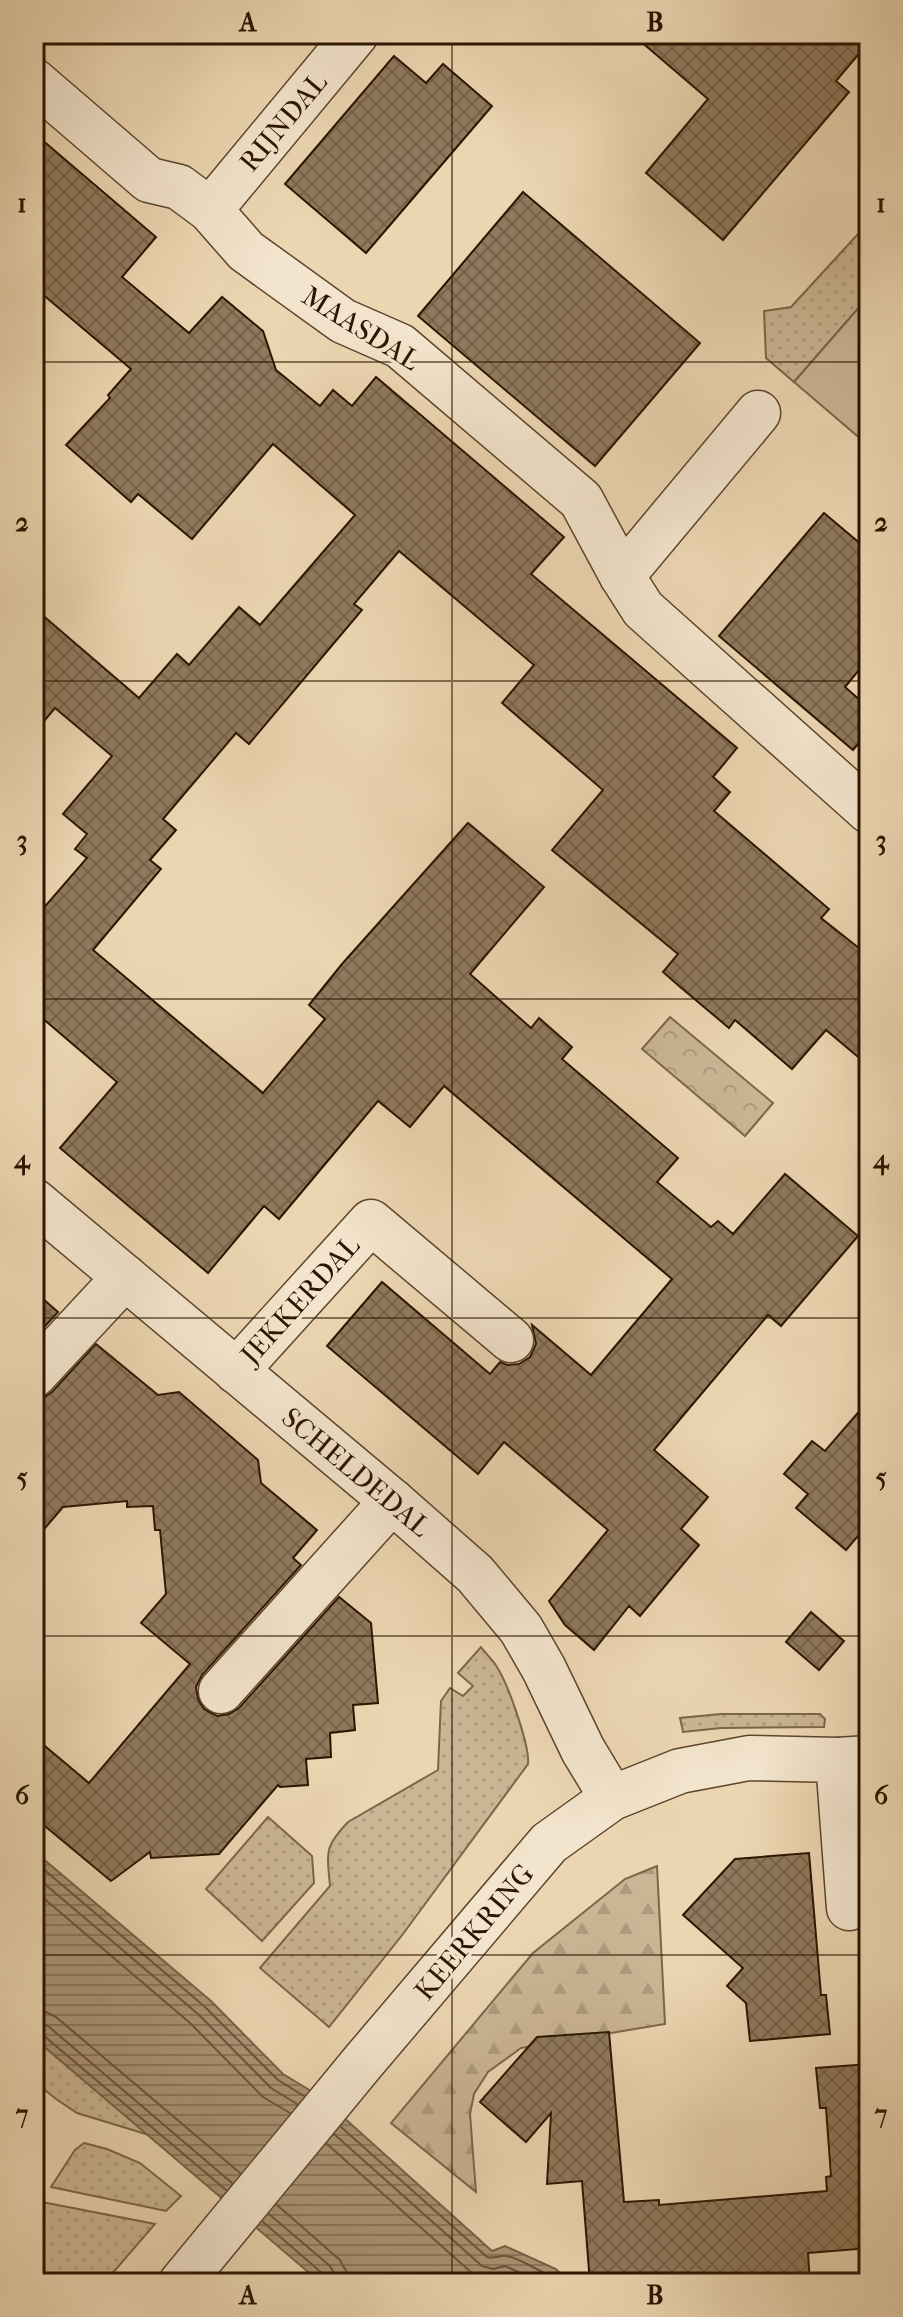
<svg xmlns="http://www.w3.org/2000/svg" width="903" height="2317" font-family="'IM FELL French Canon',serif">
  <defs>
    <pattern id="grass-dots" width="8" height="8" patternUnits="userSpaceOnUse" patternTransform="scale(2)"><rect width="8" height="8" fill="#cbb594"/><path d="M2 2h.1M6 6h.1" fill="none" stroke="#ae9b7e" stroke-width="1.8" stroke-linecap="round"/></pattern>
    <pattern id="forest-firs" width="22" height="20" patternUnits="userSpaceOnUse" patternTransform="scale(2)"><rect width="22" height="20" fill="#cbb594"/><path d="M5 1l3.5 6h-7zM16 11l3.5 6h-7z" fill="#ae9b7e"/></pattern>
    <pattern id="park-crowns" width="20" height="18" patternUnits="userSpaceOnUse" patternTransform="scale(2)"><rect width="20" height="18" fill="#cbb594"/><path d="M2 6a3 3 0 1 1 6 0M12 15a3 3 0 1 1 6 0" fill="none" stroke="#ae9b7e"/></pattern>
    <pattern id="water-rules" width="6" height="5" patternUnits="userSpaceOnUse" patternTransform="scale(2)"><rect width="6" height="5" fill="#ab9475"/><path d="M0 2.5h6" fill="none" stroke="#8b785e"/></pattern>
    <pattern id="building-cross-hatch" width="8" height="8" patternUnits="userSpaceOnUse" patternTransform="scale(2)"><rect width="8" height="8" fill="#90795d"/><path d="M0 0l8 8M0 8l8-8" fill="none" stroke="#76624a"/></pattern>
  </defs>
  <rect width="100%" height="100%" fill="#ecd6b2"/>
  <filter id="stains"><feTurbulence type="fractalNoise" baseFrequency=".0025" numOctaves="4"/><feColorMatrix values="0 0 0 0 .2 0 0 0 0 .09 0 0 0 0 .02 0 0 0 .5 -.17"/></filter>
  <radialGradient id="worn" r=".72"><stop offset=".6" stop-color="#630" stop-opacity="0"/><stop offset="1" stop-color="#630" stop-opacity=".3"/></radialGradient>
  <g fill="url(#grass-dots)" stroke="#7c654a" stroke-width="2">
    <path d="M869 222V296L794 382 766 358 764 311 791 307Z"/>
    <path d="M481 1647C486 1654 493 1660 497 1667 508 1684 530 1746 528 1764L403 1934 329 2027 260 1968 330 1886C327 1852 324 1847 348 1822L438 1770 441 1701 450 1688 463 1696 473 1686 458 1673Z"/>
    <path d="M721 1714H820L825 1719 824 1727 721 1728 683 1732 680 1718Z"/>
    <path d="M268 1817 312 1856 314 1883 262 1941 206 1889Z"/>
    <path d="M34 2038 149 2135 77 2113 56 2099 34 2081Z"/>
    <path d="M84 2143 107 2149 140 2163 181 2196 166 2211 51 2187 75 2150Z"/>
    <path d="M42 2202 155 2224 104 2283H34V2215Z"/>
  </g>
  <path fill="url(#forest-firs)" stroke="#7c654a" stroke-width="2" d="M657 1866 665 2024 521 2048 488 2072 474 2094 470 2114 476 2192 391 2123 533 1953 625 1879Z"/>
  <path fill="url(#park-crowns)" stroke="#7c654a" stroke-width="2" d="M670 1017 773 1103 745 1136 642 1049Z"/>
  <path fill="#cbb594" stroke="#7c654a" stroke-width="2" d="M869 296V446L794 382Z"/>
  <path fill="url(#water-rules)" stroke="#786146" stroke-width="2" d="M34 1851 211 2001 283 2074 321 2097 492 2251 505 2246 556 2269 570 2283H321L34 2038Z"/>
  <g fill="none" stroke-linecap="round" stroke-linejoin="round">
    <g stroke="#6c543a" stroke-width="2">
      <path d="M34 1861 205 2007 278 2080 304 2096"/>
      <path d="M34 1875 198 2014 271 2088 297 2104"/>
      <path d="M34 1890 190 2023 263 2097 290 2113"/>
      <path d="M34 2010 44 2011 56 2017 240 2173"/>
      <path d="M34 2022 48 2026 232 2183"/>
      <path d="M34 2032 43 2035 226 2190"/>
      <path d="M341 2127 487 2257C495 2259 499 2255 506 2256 516 2257 551 2276 559 2283"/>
      <path d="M334 2134 482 2266 493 2269 505 2266 543 2283"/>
      <path d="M327 2144 473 2274C487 2283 500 2277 513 2283"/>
      <path d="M277 2205 340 2260 346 2271 348 2283"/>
      <path d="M269 2214 330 2266 335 2275 336 2283"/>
      <path d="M263 2222 323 2274 326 2283"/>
    </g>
  </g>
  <g fill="url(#building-cross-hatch)" stroke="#2c1500" stroke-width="2">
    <path d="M632 34H869V42L836 81 849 92 723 240 646 173 708 99Z"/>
    <path d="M394 56 426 83 443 64 492 106 366 253 285 184Z"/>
    <path d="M34 133 156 237 122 277 189 333 222 297 263 331 276 370 320 406 333 390 352 406 376 377 564 537 531 574 737 748 713 777 730 792 714 811 829 909 821 918 869 956V1066L826 1030 792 1069 735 1020 729 1028 679 986 663 972 678 954 552 850 603 790 502 703 534 665 399 551 354 604 362 610 249 744 236 733 163 819 176 830 150 860 161 869 93 950 263 1093 325 1019 309 1005 342 964 468 823 544 887 470 974 531 1028 539 1018 572 1047 562 1059 678 1158 657 1182 711 1227 718 1221 733 1234 785 1174 858 1236 781 1326 768 1315 654 1450 708 1497 681 1529 699 1545 640 1616 629 1606 594 1650 565 1625 549 1601 608 1530 504 1442 478 1474 327 1346 382 1282 490 1374 500 1362 507 1365 519 1364 530 1357 536 1344 532 1325 591 1375 672 1279 444 1086 410 1127 378 1101 279 1219 264 1206 208 1273 60 1148 117 1082 34 1011V919L87 858 75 849 87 834 63 814 112 756 55 708 34 733V608L139 698 177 654 189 665 239 607 260 625 355 515 273 444 192 539 138 494 131 502 66 445 110 398 108 395 131 369 34 287Z"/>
    <path d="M523 192 700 343 595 466 418 316Z"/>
    <path d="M824 513 869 551V658L845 687 869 708V731L853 750 719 636Z"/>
    <path d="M34 1291 58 1312 34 1338Z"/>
    <path d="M96 1344 158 1395 179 1392 258 1460 261 1483 317 1530 293 1558 301 1565 202 1675 196 1687 198 1699 204 1709 217 1716 229 1714 239 1708 339 1597 371 1623 378 1703 353 1705 355 1730 330 1733 331 1757 306 1759 308 1785 280 1787 278 1785 219 1854 151 1858 150 1852 111 1881 34 1817V1737L89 1783 190 1664 141 1623 166 1594 160 1530H155L153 1506 127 1507V1501L63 1507 34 1541V1399H42L52 1392Z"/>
    <path d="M869 1400V1523L846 1550 796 1508 808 1494 784 1474 812 1441 825 1451Z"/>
    <path d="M811 1612 844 1641 819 1670 786 1642Z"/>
    <path d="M809 1853 821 1995H826L830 2034 750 2041 746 2003 727 1986 743 1968 683 1915 735 1859Z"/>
    <path d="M609 2032 624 2202 659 2200V2205L827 2191 826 2177 831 2176 826 2108H820L816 2068 869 2064V2248L808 2253 810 2283H590L582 2181 547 2184 551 2113 526 2142 480 2102 537 2037Z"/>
  </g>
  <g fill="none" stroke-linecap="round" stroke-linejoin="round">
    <g stroke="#5c452c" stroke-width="47">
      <g id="minor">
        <path d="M34 81 149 180 179 187 210 210 246 251 343 321 400 346 581 500 622 576 643 609 869 811"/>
        <path d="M210 210 356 34"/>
        <path d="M622 576 758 413"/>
        <path d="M34 1201 392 1501 475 1574 521 1629 544 1669 583 1750 612 1798"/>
        <path d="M236 1371 371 1222 511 1340"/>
        <path d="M34 1375 125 1277"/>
        <path d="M221 1691 392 1501"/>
        <path d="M838 1760 849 1908"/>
        <path d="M181 2283 363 2062 549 1843 612 1798 680 1771 749 1758 838 1760 869 1758"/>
      </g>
    </g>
    <use href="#minor" stroke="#f3e4cd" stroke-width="44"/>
  </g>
  <path fill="none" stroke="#2c1500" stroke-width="2" stroke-opacity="0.55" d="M452 34V2283M34 362H869M34 681H869M34 999H869M34 1318H869M34 1636H869M34 1955H869"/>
  <g text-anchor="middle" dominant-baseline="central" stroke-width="7" stroke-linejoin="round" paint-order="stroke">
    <g font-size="28" fill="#2c1500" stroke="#f3e4cd">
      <text transform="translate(283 122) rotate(-50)">RIJNDAL</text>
      <text transform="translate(361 328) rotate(32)">MAASDAL</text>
      <text transform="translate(300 1300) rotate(-48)">JEKKERDAL</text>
      <text transform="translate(356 1472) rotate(40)">SCHELDEDAL</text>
      <text transform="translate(474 1932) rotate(-50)">KEERKRING</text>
    </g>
  </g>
  <rect width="903" height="2317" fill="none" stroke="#ecd6b2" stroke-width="88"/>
  <rect x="44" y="44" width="815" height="2229" fill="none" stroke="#2c1500" stroke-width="3"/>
  <g font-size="26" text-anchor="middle" font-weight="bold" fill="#2c1500">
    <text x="248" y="31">A</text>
    <text x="655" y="31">B</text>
    <text x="22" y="212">1</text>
    <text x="881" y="212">1</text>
    <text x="22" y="531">2</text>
    <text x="881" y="531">2</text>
    <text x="22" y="849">3</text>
    <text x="881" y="849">3</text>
    <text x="22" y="1168">4</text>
    <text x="881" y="1168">4</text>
    <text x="22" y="1486">5</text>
    <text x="881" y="1486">5</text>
    <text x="22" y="1804">6</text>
    <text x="881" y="1804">6</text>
    <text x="22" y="2123">7</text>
    <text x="881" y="2123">7</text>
    <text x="248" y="2304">A</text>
    <text x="655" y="2304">B</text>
  </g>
  <rect width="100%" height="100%" filter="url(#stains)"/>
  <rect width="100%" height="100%" fill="url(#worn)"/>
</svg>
